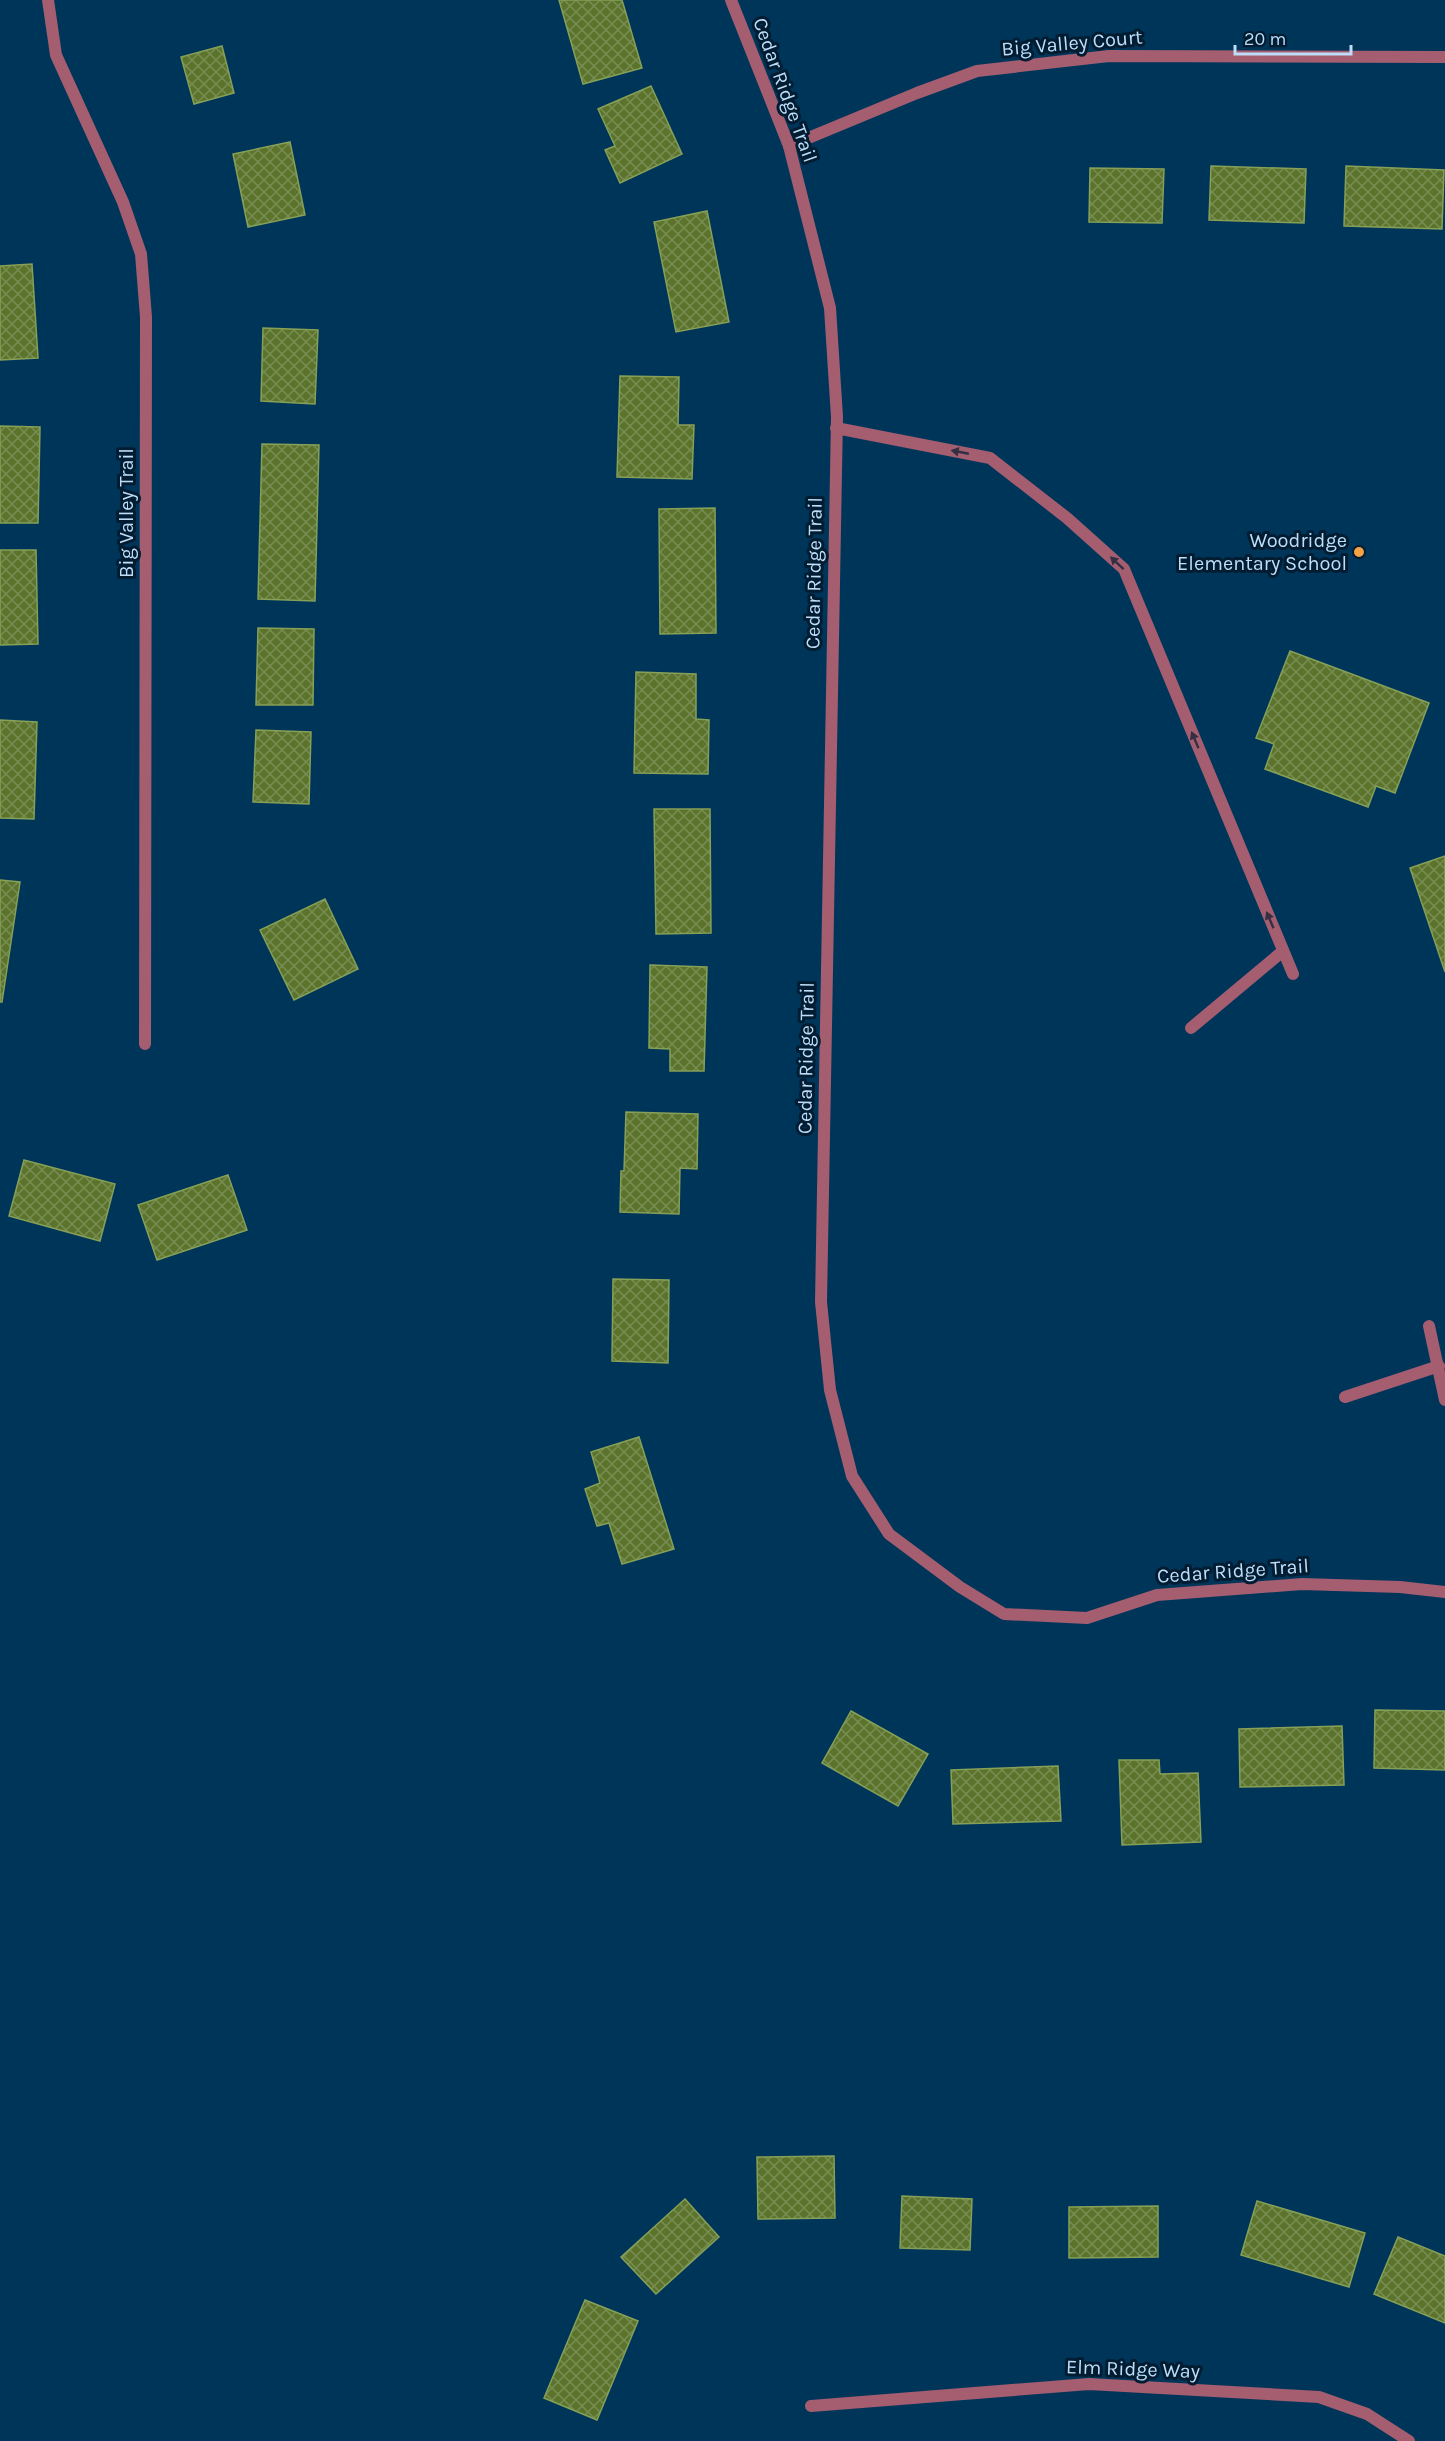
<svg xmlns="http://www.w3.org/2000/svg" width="1445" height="2441" font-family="Karla,sans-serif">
  <defs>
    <pattern id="building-cross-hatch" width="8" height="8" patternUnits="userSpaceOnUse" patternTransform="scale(1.5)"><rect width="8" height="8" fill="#5b732a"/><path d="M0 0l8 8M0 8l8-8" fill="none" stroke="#788d54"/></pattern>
  </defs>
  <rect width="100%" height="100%" fill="#00355a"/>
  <g fill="url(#building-cross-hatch)" stroke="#86a057" stroke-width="1.5">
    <path d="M559 0H622L642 68 583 84Z"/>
    <path d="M222 46 234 93 194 104 181 57Z"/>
    <path d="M651 86 682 154 620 183 605 150 615 146 598 109Z"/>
    <path d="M290 142 305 215 248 227 233 154Z"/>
    <path d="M1211 166 1306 169 1304 223 1209 220Z"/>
    <path d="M1346 166 1444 170 1442 229 1344 226Z"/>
    <path d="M1090 168 1164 169 1162 223 1089 222Z"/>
    <path d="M707 211 729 322 676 332 654 222Z"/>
    <path d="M32 264 38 358 0 360V266Z"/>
    <path d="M263 328 318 330 315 404 261 401Z"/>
    <path d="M620 376 679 377 678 425H694L692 479 617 477Z"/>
    <path d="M0 426 40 427 38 523H0Z"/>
    <path d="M262 444 319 445 315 601 258 599Z"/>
    <path d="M715 508 716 633 660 634 659 509Z"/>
    <path d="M0 550H36L38 644 0 645Z"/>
    <path d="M258 628 314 629 313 705H256Z"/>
    <path d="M1290 651 1429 703 1395 793 1376 786 1368 807 1265 769 1274 744 1256 738Z"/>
    <path d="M636 672 696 674V719L709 720 708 774 634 773Z"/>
    <path d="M0 720 37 722 34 819 0 818Z"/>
    <path d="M256 730 311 732 309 804 253 802Z"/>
    <path d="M654 809H710L711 933 656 934Z"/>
    <path d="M1445 856V972L1410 868Z"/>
    <path d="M0 880 20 882 2 1002H0Z"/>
    <path d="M325 899 358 969 294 1000 260 930Z"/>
    <path d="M650 965 707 967 704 1071H670V1049L649 1048Z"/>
    <path d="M626 1112 698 1114 697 1169 680 1168 679 1214 620 1212 621 1171H624Z"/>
    <path d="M24 1160 115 1184 100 1241 9 1216Z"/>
    <path d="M228 1175 247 1230 157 1260 138 1205Z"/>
    <path d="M613 1279 669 1280 668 1363 612 1361Z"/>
    <path d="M639 1437 674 1549 622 1564 609 1523 597 1526 585 1489 600 1483 591 1452Z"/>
    <path d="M1375 1710 1445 1711V1770L1374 1768Z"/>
    <path d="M851 1711 928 1754 898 1806 822 1763Z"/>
    <path d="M1342 1726 1344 1785 1240 1787 1239 1729Z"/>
    <path d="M1119 1760H1159L1160 1774 1198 1773 1201 1842 1122 1845Z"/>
    <path d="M1058 1766 1061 1821 953 1824 951 1770Z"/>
    <path d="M834 2156 835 2218 758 2219 757 2157Z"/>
    <path d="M902 2196 972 2199 970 2250 900 2248Z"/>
    <path d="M685 2199 719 2237 656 2294 621 2257Z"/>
    <path d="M1257 2201 1365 2233 1349 2287 1241 2255Z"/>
    <path d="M1158 2206V2257L1069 2258V2207Z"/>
    <path d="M1398 2237 1445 2256V2323L1374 2294Z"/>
    <path d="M585 2300 638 2321 597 2420 544 2398Z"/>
  </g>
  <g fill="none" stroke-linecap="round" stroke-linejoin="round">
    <g stroke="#a45e6f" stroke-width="12">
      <path d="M836 428 990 458 1067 518 1124 569 1293 974"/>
      <path d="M1191 1028 1283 951"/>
      <path d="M1429 1326 1445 1400"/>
      <path d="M1345 1397 1439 1366"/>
    </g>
    <g stroke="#a45e6f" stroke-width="12">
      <path d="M48 0 56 55 123 202 141 254 146 317 145 1044"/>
      <path d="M731 0 789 146 830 308 837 417 821 1302 830 1390 852 1476 889 1534 960 1587 1004 1614 1087 1618 1157 1595 1302 1584 1400 1587 1445 1592"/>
      <path d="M789 146 917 93 977 71 1109 56 1445 57"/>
      <path d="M811 2406 1089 2384 1319 2397 1367 2414 1409 2441"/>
    </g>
  </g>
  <defs><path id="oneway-solid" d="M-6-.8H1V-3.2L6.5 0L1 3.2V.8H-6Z" transform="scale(1.5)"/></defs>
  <g fill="#333044">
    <use href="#oneway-solid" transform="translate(960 452) rotate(-169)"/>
    <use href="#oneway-solid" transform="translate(1117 563) rotate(-137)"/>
    <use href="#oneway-solid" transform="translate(1195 740) rotate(-113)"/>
    <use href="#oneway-solid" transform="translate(1270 920) rotate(-113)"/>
  </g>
  <circle fill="#f6a246" stroke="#021c31" stroke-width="2" cx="1359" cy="552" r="6"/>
  <g text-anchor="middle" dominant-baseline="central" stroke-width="6" stroke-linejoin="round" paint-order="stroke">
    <g font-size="20" fill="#bdddf9" stroke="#021c31">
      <text transform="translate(1072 43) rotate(-5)">Big Valley Court</text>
      <text transform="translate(785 90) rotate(70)">Cedar Ridge Trail</text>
      <text transform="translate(126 513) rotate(-90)">Big Valley Trail</text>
      <text transform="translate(814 573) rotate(-89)">Cedar Ridge Trail</text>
      <text transform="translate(806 1058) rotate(-89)">Cedar Ridge Trail</text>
      <text transform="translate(1233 1571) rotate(-4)">Cedar Ridge Trail</text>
      <text transform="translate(1133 2369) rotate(2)">Elm Ridge Way</text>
    </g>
    <g font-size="20" fill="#bdddf9" stroke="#021c31" text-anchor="end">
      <text x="1347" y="540">Woodridge<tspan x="1347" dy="23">Elementary School</tspan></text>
    </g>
  </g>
  <path d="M1235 45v9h116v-9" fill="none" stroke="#bdddf9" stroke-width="3"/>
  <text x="1244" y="45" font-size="18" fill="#bdddf9" stroke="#021c31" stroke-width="4.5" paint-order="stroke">20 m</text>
</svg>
